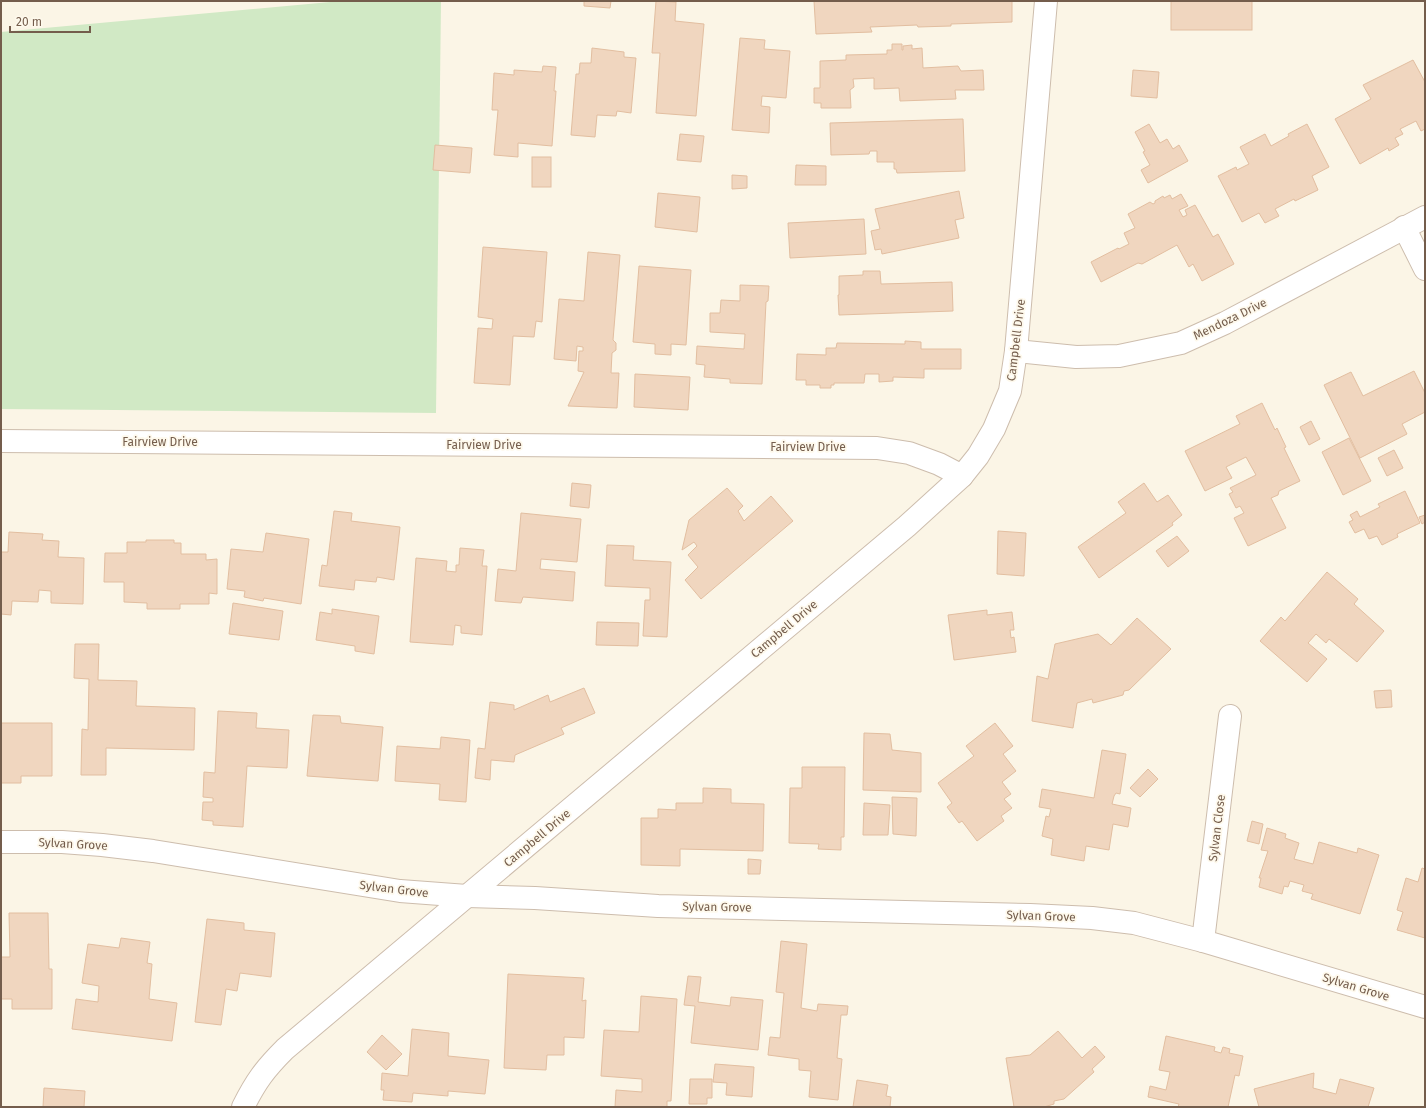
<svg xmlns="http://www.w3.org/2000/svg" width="1426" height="1108" font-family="'Fira Sans',sans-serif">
  <rect width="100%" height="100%" fill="#fbf5e6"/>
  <path fill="#d1e9c5" d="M341 1H441L436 413 1 409V32Z"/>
  <g fill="#f0d6bf" stroke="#e2bea0">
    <path d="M584 1H611L610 8 584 6Z"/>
    <path d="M656 1 676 2 675 21 704 24 696 116 656 113 660 53H652Z"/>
    <path d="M814 1H1012V22L951 24V26L918 27 917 25 870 27 872 32 816 34Z"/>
    <rect x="1171" y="1" width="81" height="29"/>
    <path d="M740 38 765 40 764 49 790 51 786 98 762 96 761 106 770 107 769 133 732 130Z"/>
    <path d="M892 44H902V50H903V46L912 45V49L922 48 923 68 958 66 961 71 983 70 984 90H955L956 99 900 101 899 88 874 89V78L853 79 854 87 850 90 851 108H821V103H814V88H820V61L846 60V55L887 54V50H892Z"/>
    <path d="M592 48 624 52V57L636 58 631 113 617 111 616 116 597 115 595 137 571 135 576 74H579L580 63H591Z"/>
    <path d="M1413 60 1425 82V129L1421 131 1416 121 1400 129 1403 134 1395 138 1399 145 1389 151 1388 148 1360 164 1335 119 1371 99 1363 85Z"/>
    <path d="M543 66 556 67 554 91H556L552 146 518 143V157L494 155 498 110H492L494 73 514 75V70L542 72Z"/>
    <path d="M1133 70 1159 72 1157 98 1131 96Z"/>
    <path d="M963 119 965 171 897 173 896 169H894V162H877V151H870L869 154 831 155 830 123Z"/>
    <path d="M1149 124 1160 143 1167 139 1173 149 1179 145 1188 161 1148 183 1141 170 1150 165 1143 152 1145 151 1135 132Z"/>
    <path d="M1307 124 1329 167 1312 176 1318 190 1295 201 1294 199 1275 209 1279 216 1265 223 1259 213 1242 222 1218 176 1236 167 1237 170 1249 164 1240 147 1265 134 1271 146 1289 136 1288 134Z"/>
    <path d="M680 134 704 136 701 162 677 160Z"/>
    <path d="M435 145 472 148 470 173 433 170Z"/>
    <rect x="532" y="157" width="19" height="30"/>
    <path d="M796 165 826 166V185H795Z"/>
    <path d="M732 175 747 176V188L732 189Z"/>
    <path d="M959 191 964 218 955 220 959 238 882 254 881 249 875 250 871 231 880 229 875 209Z"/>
    <path d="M658 193 700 197 697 232 655 227Z"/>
    <path d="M1181 194 1188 206 1179 210 1183 217 1187 215 1185 210 1195 205 1213 237 1218 234 1234 264 1202 281 1193 264 1189 267 1177 245 1142 264 1138 263 1101 282 1091 262 1118 248 1119 249 1129 244 1124 233 1135 228 1128 214 1150 202 1153 204 1155 203V201L1163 196 1164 198 1170 195 1172 199Z"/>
    <path d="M864 219 866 254 790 258 788 223Z"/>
    <path d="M483 247 547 252 542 322 536 321 534 337 513 336 510 385 474 383 478 328 492 329 493 319 478 317Z"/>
    <path d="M588 252 620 255 613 340 616 343V350L612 353 611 373H619L617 408 568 406 584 372 578 371 579 351H583V347L577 346 576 361 554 359 559 299 584 301Z"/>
    <path d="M639 266 691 270 686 345 671 344V355L655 354V344L633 342Z"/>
    <path d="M863 271H880L881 284 952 282 953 311 839 315 838 295H839V276L863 275Z"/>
    <path d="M740 285 769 286 768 301 766 302 762 384 730 383V379L704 377 705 365 696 364 697 346 744 349 745 334 710 332V313H720L721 300 740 301Z"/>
    <path d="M905 341 921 342V349H961V369H924V378L893 377V381L879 382V374H865L864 383H834V385H831V388H820V385H806V380H796L797 354 826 355V348H836L837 343 905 344Z"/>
    <path d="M1414 371 1425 393V412L1402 424 1407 434 1360 458 1324 385 1351 372 1363 396Z"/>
    <path d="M635 374 690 377 688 410 634 407Z"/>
    <path d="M1262 403 1275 430 1277 428 1286 447 1284 448 1300 481 1279 491 1278 495 1271 498 1286 528 1248 546 1234 518 1244 513 1240 506 1236 508 1229 494 1233 492 1230 488 1256 475 1246 457 1226 467 1232 478 1205 491 1185 451 1240 424 1236 416Z"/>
    <path d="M1311 421 1320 439 1309 445 1300 427Z"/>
    <path d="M1349 438 1371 481 1343 495 1322 452Z"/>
    <path d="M1394 450 1403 468 1387 476 1378 458Z"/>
    <path d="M572 483 591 485 589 508 570 506Z"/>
    <path d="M1144 483 1157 502 1168 495 1182 515 1172 523 1173 525 1099 578 1078 547 1126 513 1118 502Z"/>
    <path d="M727 488 743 506 738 511 744 521 771 496 793 521 701 599 685 580 698 567 688 555 697 546 694 542 682 550 689 520Z"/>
    <path d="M1405 491 1420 523 1397 534 1398 537 1382 545 1377 536 1369 539 1364 529 1355 533 1349 522 1353 520 1350 515 1357 511 1360 517 1380 507 1378 504Z"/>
    <path d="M334 511 352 513 351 521 400 527 394 580 377 577 376 582 355 580 354 590 319 586 322 565 327 566Z"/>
    <path d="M521 513 581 519 577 562 541 559 540 569 575 572 573 601 523 597 521 603 495 601 498 569 516 571Z"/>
    <path d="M1425 515V522L1422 524 1419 517Z"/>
    <path d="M998 531 1026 533 1024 576 997 574Z"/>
    <path d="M9 532 43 534 42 540 59 541 58 557 84 558 83 604 51 603V591L39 590 38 602 12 601 11 615 1 614V552H8Z"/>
    <path d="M266 533 309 539 301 604 264 598 263 601 244 597 245 591 227 589 231 549 263 552Z"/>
    <path d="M1177 536 1189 551 1168 567 1156 551Z"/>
    <path d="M146 540H174V543H181V554H206V560L217 559V594L209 593V604H180V609H147V603L124 602V582H104L105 553H127V542H146Z"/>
    <path d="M607 545 634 546 633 560 671 562 667 637 643 636 645 600H650V588L605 586Z"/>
    <path d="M460 548 484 550 482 566H487L482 635 461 633V626L455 625 453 645 410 642 416 558 447 561 446 571 456 572V565H459Z"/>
    <path d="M1327 572 1358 599 1354 604 1384 631 1357 662 1329 639 1326 643 1316 634 1308 643 1327 659 1307 682 1260 641 1281 617 1285 621Z"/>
    <path d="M233 603 283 611 279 640 229 634Z"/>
    <path d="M332 609 379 616 374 654 355 651V646L316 640 320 612 332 614Z"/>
    <path d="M987 610V615L1012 612 1014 630H1010L1011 638 1014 637 1016 652 954 660 948 615Z"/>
    <path d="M1137 618 1171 649 1129 690 1124 691 1123 695 1093 703 1092 699 1077 703 1073 728 1032 721 1037 676 1048 679 1055 644 1098 634 1111 645Z"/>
    <path d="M597 622 639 623 638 646 596 645Z"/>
    <path d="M75 644H99L98 680 137 681 136 706 195 708 194 750 106 748V775H81L82 729 88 730 89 679 74 678Z"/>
    <path d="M584 688 595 713 561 728 564 734 515 755 514 762 491 760 490 780 475 778 478 748 485 749 490 702 514 705V710L548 695 550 702Z"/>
    <path d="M1391 690 1392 707 1376 708 1374 691Z"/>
    <path d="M218 711 257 713 256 728 289 730 287 768 247 766 243 827 213 825V821L202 820 203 802H213V798L203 797 204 772 215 773Z"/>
    <path d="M313 715 340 716 341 723 383 727 378 781 307 776Z"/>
    <path d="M1 723H52V776H21V783H1Z"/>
    <path d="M995 723 1013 746 1003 754 1016 771 1002 782 1011 794 1004 799 1012 808 1001 816 1004 821 977 841 962 821 959 823 947 807 952 803 938 783 974 756 966 746Z"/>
    <path d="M864 733 890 734 892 750 921 753V792L863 790Z"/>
    <path d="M441 737 470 740 466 802 439 800 440 784 395 781 397 746 440 749Z"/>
    <path d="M1102 750 1126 754 1120 794 1116 793 1114 796 1112 804 1131 808 1128 827 1113 824 1109 850 1086 846 1084 861 1051 855 1053 839 1042 836 1046 816 1049 817 1051 809 1039 807 1042 789 1094 798Z"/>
    <path d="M802 767H845L844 837H841V850L818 849 819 844 789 843 790 788H802Z"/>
    <path d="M1148 769 1158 779 1140 797 1130 788Z"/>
    <path d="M703 788 731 789V803L764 804 763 851 680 849V866L641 865V818H658V809L676 810V803H703Z"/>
    <path d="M892 797 917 798 916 836 893 834Z"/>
    <path d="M864 803 890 805 888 835H863Z"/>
    <path d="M1252 821 1263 824 1259 844 1247 841Z"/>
    <path d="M1267 828 1286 834 1285 838 1299 843 1294 859 1313 864 1319 842 1357 853 1358 848 1379 855 1360 914 1311 899 1313 894 1302 891 1304 885 1290 881 1288 887 1284 886 1282 894 1259 887 1261 878H1259L1268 851 1261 850Z"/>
    <path d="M748 859 761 860 760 874H748Z"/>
    <path d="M1422 868 1425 869V938L1397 930 1403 912 1397 910 1406 878 1418 882Z"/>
    <path d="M9 913H48L49 969H52V1009H12V999H1V957H10Z"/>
    <path d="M207 919 244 923V930L275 933 271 977 240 973 237 991 226 989 221 1025 195 1022Z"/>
    <path d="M121 938 150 942 147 963 152 964 149 999 177 1003 172 1041 72 1029 76 999 98 1002 99 986 82 983 88 944 119 948Z"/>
    <path d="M781 941 807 944 801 1008 817 1011 818 1004 848 1006 847 1015H841L837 1058 842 1059 838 1100 809 1097 811 1071 799 1070V1059L768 1055 770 1037 780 1038 784 993 776 992Z"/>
    <path d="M508 974 584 978 582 1001 586 1000 584 1038 564 1037V1055H547L546 1070 504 1068Z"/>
    <path d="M688 976 701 977 698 1002 730 1006 731 997 763 1000 758 1050 691 1043 695 1006 684 1005Z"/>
    <path d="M641 996 677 999 671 1101H667V1107H615L616 1090 642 1092V1079L601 1076 604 1030 639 1032Z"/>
    <path d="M412 1029 449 1033 448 1056 489 1060 485 1094 448 1091V1096L413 1093 412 1102 383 1100 384 1090H381L382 1073 408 1076Z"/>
    <path d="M1058 1031 1082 1058 1095 1046 1105 1057 1092 1069 1094 1072 1064 1099 1054 1101V1104L1044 1107H1014L1006 1058 1030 1055Z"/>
    <path d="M382 1035 402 1054 386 1070 367 1052Z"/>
    <path d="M1166 1036 1215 1047 1214 1051 1221 1053 1223 1047 1230 1049 1229 1053 1243 1056 1239 1076 1235 1075 1228 1107H1178L1179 1104 1148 1097 1150 1086 1166 1090 1170 1072 1159 1070Z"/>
    <path d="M715 1064 754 1067 752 1097 726 1095 727 1083 713 1082Z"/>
    <path d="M1314 1073 1313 1088 1336 1094 1340 1079 1374 1088 1368 1107H1259L1254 1089Z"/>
    <path d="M690 1079H712V1098H707V1104H689Z"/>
    <path d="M857 1080 888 1085 886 1096 891 1097 890 1107H853Z"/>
    <path d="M44 1088 85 1091 84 1107H43Z"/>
  </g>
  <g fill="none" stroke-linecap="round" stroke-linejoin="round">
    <g stroke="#cdbdad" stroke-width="24">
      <g id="minor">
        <path d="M1404 227 1425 269"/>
        <path d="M1016 351 1076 357 1119 356 1181 343 1225 323 1425 217"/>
        <path d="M1 441 877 448 909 453 939 464 962 476"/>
        <path d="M1 842H62L102 845 153 851 400 891 467 896 535 898 658 906 1030 915 1092 918 1134 923 1203 941 1425 1007"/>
        <path d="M1203 941 1230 716"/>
        <path d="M243 1107C256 1081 265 1069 285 1049L907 526 962 476 978 456 994 429 1010 391 1016 351 1046 1"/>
      </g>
    </g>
    <use href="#minor" stroke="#fff" stroke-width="22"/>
  </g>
  <g text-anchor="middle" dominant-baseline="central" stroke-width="3.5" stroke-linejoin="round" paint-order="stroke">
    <g font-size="12" fill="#745d4c" stroke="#fef9ec">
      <text transform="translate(1230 319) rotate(-26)">Mendoza Drive</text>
      <text transform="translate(1016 340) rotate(-83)">Campbell Drive</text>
      <text x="160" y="442">Fairview Drive</text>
      <text x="484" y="445">Fairview Drive</text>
      <text x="808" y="447">Fairview Drive</text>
      <text transform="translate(784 629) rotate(-40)">Campbell Drive</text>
      <text transform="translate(1217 828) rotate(-83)">Sylvan Close</text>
      <text transform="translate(537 838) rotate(-40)">Campbell Drive</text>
      <text transform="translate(73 844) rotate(3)">Sylvan Grove</text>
      <text transform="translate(394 889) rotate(7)">Sylvan Grove</text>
      <text transform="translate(717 907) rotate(1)">Sylvan Grove</text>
      <text transform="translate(1041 916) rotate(2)">Sylvan Grove</text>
      <text transform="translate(1356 987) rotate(17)">Sylvan Grove</text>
    </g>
  </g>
  <rect width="1426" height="1108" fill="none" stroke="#745d4c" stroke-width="4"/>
  <path d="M10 26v6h80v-6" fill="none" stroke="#745d4c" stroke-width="2"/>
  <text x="16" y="26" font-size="12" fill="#745d4c" stroke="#fef9ec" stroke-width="3" paint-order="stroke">20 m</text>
</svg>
